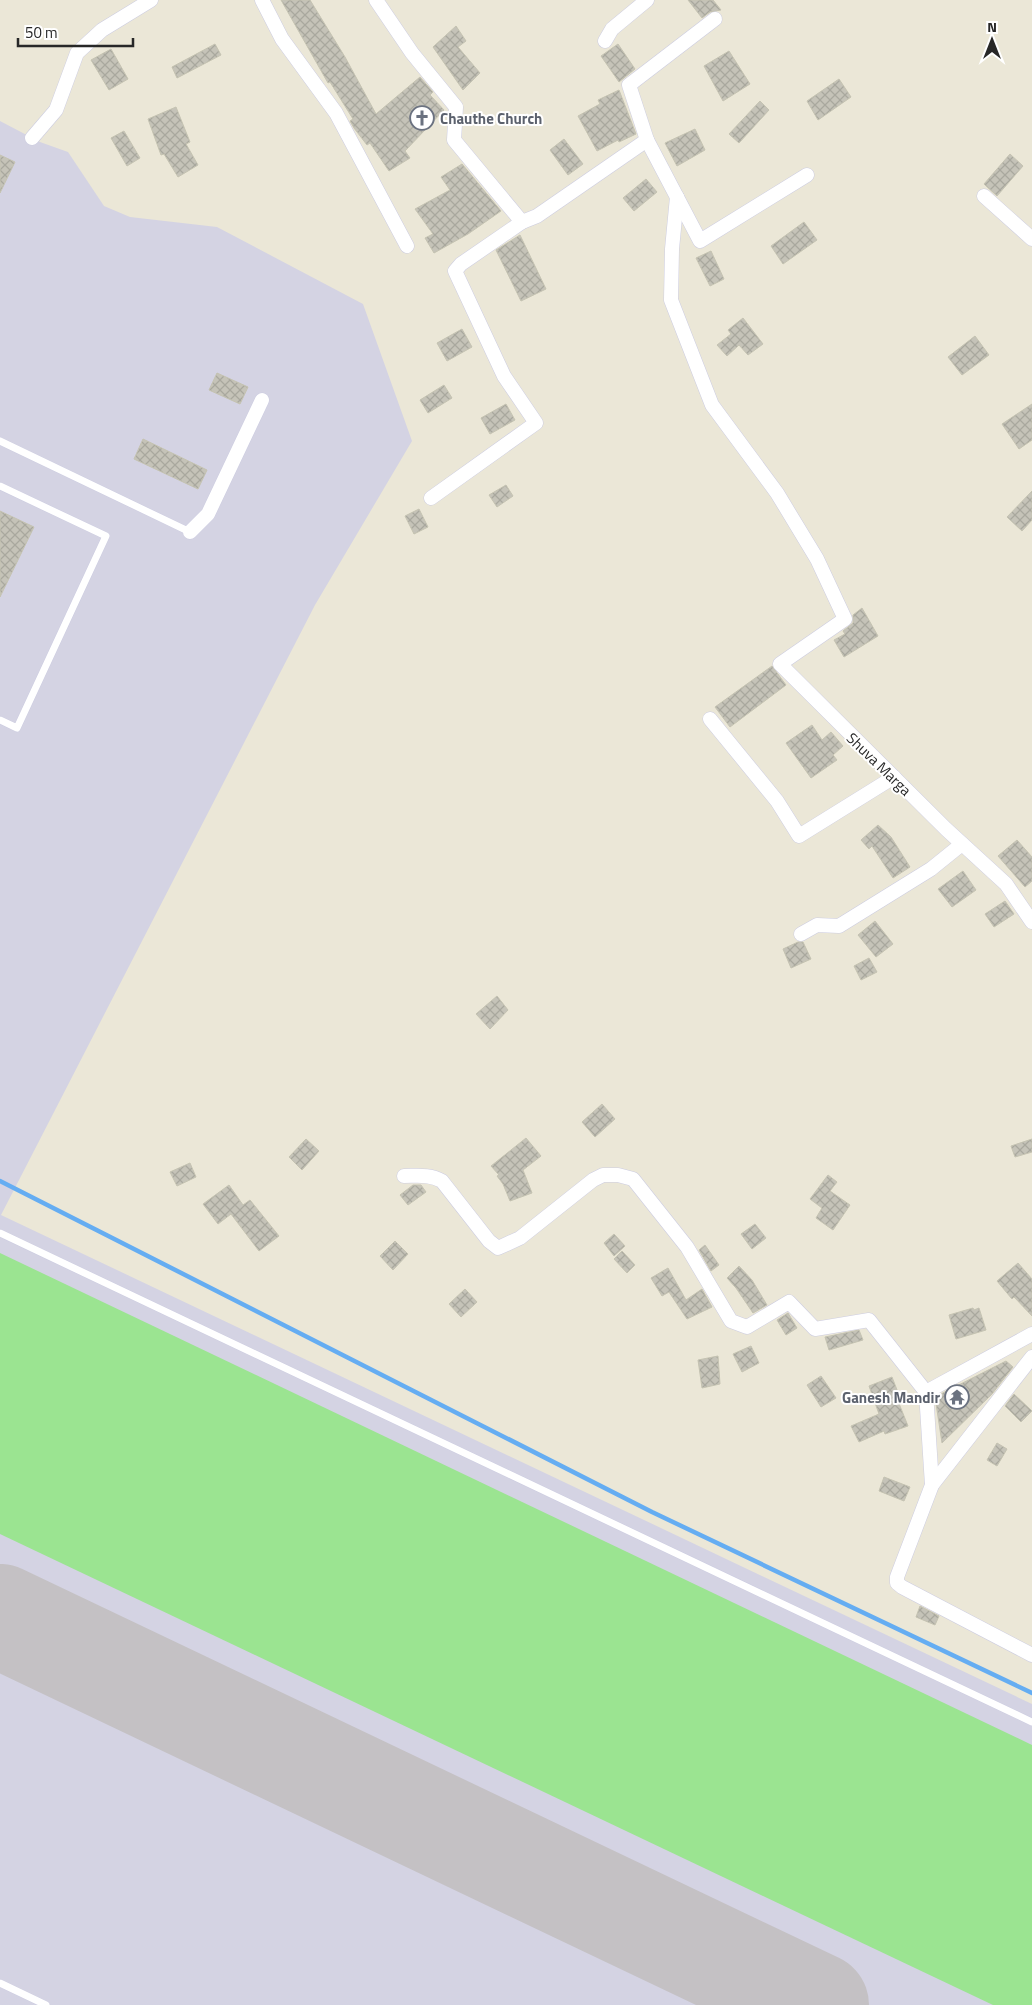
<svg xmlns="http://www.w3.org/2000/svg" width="1032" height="2005" font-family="'Titillium Web',sans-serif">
  <defs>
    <pattern id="building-cross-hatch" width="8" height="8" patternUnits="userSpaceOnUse" patternTransform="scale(1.25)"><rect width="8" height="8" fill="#c5c3b8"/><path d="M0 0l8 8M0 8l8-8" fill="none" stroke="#a9a89e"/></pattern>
  </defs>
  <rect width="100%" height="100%" fill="#ebe7d7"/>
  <path fill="#d4d3e3" d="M0 121 40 142 68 152 104 206 130 217 217 227 363 304 412 441 315 605 1 1215 1032 1704V2005H0Z"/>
  <path fill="#9be491" d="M0 1253 1032 1745V2005H993L0 1534Z"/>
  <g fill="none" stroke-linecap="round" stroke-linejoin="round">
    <path stroke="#65adf2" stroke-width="4.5" d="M0 1181 652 1512 1032 1693"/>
    <path stroke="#c4c1c4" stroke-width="104" d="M0 1616 817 2005"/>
  </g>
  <g fill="url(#building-cross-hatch)" stroke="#c5c3b2">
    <path d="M281 0H310L345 57 376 114 420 77 433 92 430 95 444 110 405 151 410 158 389 171 370 143 367 145 354 128 350 121 353 119 330 82 328 83Z"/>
    <path d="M688 0H713L721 10 710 12 702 18Z"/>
    <path d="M456 26 466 41 458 47 480 73 463 90 433 47Z"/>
    <path d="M215 44 221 55 177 78 172 67Z"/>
    <path d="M618 44 635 69 619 82 601 56Z"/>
    <path d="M111 49 128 79 109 90 91 60Z"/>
    <path d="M729 51 750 84 723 101 704 66Z"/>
    <path d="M839 79 851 97 818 120 807 101Z"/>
    <path d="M619 90 636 134 619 142 618 140 597 151 578 116 600 104 598 100Z"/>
    <path d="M760 101 769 110 739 143 729 134Z"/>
    <path d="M176 107 190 142 186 144 198 165 178 177 164 154 161 155 148 119Z"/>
    <path d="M695 129 705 150 677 166 665 143Z"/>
    <path d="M124 131 140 158 127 166 111 138Z"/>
    <path d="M564 139 583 164 568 175 550 150Z"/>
    <path d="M1010 154 1023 166 997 196 984 184Z"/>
    <path d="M0 155 15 162 0 193Z"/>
    <path d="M462 164 501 211 468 234 434 253 425 238 433 234 415 209 450 190 441 177Z"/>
    <path d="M646 179 657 192 634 211 623 198Z"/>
    <path d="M804 222 817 240 783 264 771 246Z"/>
    <path d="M520 235 546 289 521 301 496 250Z"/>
    <path d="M711 251 724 279 710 286 696 258Z"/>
    <path d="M743 318 763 344 748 355 739 345 727 356 717 345 731 334 728 330Z"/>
    <path d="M462 329 472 347 447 361 437 343Z"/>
    <path d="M975 336 989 355 962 375 948 357Z"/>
    <path d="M217 373 248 387 240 404 209 390Z"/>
    <path d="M444 385 452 398 428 413 420 400Z"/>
    <path d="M506 404 515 420 490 434 481 418Z"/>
    <path d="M1032 404V440L1019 449 1002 424Z"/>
    <path d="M143 439 207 470 198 489 134 459Z"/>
    <path d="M506 485 513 496 497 507 489 495Z"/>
    <path d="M1032 491V520L1022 531 1007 517Z"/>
    <path d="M419 509 428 527 414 534 405 516Z"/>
    <path d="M0 511 34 527 0 597Z"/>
    <path d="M862 608 878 636 844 657 834 640 845 634 843 631 853 623V615Z"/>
    <path d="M772 666 786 685 730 727 715 707Z"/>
    <path d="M812 725 822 740 831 732 843 746 833 755 837 760 811 778 786 743Z"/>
    <path d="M878 825 891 837 910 867 893 878 872 846 869 849 861 840Z"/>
    <path d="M1017 840 1032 857V881L1025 887 998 856Z"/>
    <path d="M963 871 976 890 952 907 938 889Z"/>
    <path d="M1005 901 1014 914 994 927 985 914Z"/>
    <path d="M875 921 893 944 876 957 858 935Z"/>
    <path d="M798 942H803L811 959 791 968 783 949Z"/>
    <path d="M869 958 877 972 861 980 854 966Z"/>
    <path d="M497 996 508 1010 490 1029 476 1014Z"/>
    <path d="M602 1104 615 1119 595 1137 582 1122Z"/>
    <path d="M526 1138 541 1156 523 1170 532 1193 510 1201 503 1184 497 1176 499 1175 491 1166Z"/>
    <path d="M306 1139 319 1151 302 1170 289 1157Z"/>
    <path d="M1032 1139V1152L1015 1157 1011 1146Z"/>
    <path d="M190 1163 196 1177 177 1186 170 1172Z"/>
    <path d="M828 1175 837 1182 830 1191 850 1205 833 1230 816 1218 822 1208 810 1199Z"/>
    <path d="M229 1185 243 1205 250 1200 279 1236 259 1251 231 1214 218 1224 203 1204Z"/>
    <path d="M413 1185H421L426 1192 408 1205 400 1195Z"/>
    <path d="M755 1224 766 1238 752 1249 741 1234Z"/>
    <path d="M614 1234 625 1246 614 1256 604 1243Z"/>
    <path d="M395 1241 408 1254 393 1270 380 1256Z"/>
    <path d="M705 1245 719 1265 711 1271 699 1250Z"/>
    <path d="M622 1251 635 1265 627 1273 614 1259Z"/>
    <path d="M1018 1263 1032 1279V1316L1014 1297 1012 1299 997 1281Z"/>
    <path d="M739 1266 752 1280 767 1305 753 1313 736 1288 727 1278Z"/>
    <path d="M668 1268 686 1300 702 1289 712 1307 687 1319 669 1292 662 1296 651 1278Z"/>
    <path d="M465 1289 477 1302 461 1317 449 1304Z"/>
    <path d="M973 1308 974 1310 979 1308 986 1330 956 1339 949 1315Z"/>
    <path d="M788 1313 797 1328 786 1335 777 1320Z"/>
    <path d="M859 1330 863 1340 829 1350 825 1337Z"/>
    <path d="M751 1346 759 1363 742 1372 733 1354Z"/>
    <path d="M718 1356 720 1384 702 1388 698 1360Z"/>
    <path d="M1006 1361 1013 1367 992 1394 942 1443 935 1397Z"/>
    <path d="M821 1376 836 1398 821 1407 807 1385Z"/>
    <path d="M892 1377 899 1395 896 1396 908 1426 885 1434 884 1431 859 1442 851 1426 879 1414 869 1386Z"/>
    <path d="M1014 1394 1032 1411 1021 1422 1005 1406Z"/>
    <path d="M997 1443 1007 1449 997 1466 987 1460Z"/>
    <path d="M884 1477 910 1487 904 1501 879 1491Z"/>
    <path d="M920 1606 939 1616 935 1625 916 1617Z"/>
  </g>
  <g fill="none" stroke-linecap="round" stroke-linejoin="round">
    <g stroke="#cdcde1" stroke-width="8">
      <g id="service">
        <path d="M0 441 190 532"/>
        <path d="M0 486 106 536 17 728 0 720"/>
        <path d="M0 1233 1032 1722"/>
        <path d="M0 1983 46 2005"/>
      </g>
    </g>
    <g stroke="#cdcde1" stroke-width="15">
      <g id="minor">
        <path d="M262 0 282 39 336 113 407 246"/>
        <path d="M376 0 412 53 456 107 454 140 522 222 461 264 455 271 504 376 536 423 431 498"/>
        <path d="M605 41 612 29 647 0"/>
        <path d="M32 138 56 110 77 53 102 30 151 0"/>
        <path d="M647 140 700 241 807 175"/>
        <path d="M984 196 1032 239"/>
        <path d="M677 197 672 249 671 300 712 405 777 493 817 559 845 619 780 664 946 829 1006 884 1032 922"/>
        <path d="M522 222 537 216 647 140 629 85 715 19"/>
        <path d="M190 532 208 514 262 400"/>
        <path d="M710 719 777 801 799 836 894 777"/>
        <path d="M801 934 817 925 839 926 931 869 962 844"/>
        <path d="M404 1176C417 1176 430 1174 442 1181L489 1241 498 1248 520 1238 593 1180 603 1175H618L633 1179 687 1247 731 1321 747 1327 789 1302 815 1329 869 1320 926 1392"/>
        <path d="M1032 1334 926 1392 932 1485 897 1577V1583L902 1587 1032 1655"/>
        <path d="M932 1485 1032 1357"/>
      </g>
    </g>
    <use href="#service" stroke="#fff" stroke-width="7"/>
    <use href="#minor" stroke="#fff" stroke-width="14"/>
  </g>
  <defs>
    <g id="church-ring" transform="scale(1.25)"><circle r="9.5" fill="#fff" stroke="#6b7280" stroke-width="1.5"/><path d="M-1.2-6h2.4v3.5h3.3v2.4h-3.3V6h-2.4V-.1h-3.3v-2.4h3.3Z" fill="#6b7280"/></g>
    <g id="temple-ring" transform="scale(1.25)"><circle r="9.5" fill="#fff" stroke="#6b7280" stroke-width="1.5"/><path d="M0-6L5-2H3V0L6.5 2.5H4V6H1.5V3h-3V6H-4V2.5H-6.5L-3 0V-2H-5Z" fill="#6b7280"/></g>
  </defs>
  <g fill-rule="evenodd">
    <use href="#church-ring" x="422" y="118"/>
    <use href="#temple-ring" x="957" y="1397"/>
  </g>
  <g text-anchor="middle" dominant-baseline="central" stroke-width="4" stroke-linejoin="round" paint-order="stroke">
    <g font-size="15" font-weight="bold" fill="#5b616d" stroke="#fff" text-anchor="start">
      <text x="440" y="118">Chauthe Church</text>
      <text x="940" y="1397" text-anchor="end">Ganesh Mandir</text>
    </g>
    <g font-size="15" fill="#272727" stroke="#fff">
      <text transform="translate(879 764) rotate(44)">Shuva Marga</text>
    </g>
  </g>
  <g transform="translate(992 40)" stroke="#ffffff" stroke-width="4" paint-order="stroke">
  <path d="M0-4L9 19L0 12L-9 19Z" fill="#272727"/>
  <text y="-8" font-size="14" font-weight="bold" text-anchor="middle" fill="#272727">N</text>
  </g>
  <path d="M18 38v8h115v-8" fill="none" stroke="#272727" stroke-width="2.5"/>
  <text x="25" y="38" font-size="15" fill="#272727" stroke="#ffffff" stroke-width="4" paint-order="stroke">50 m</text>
</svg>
